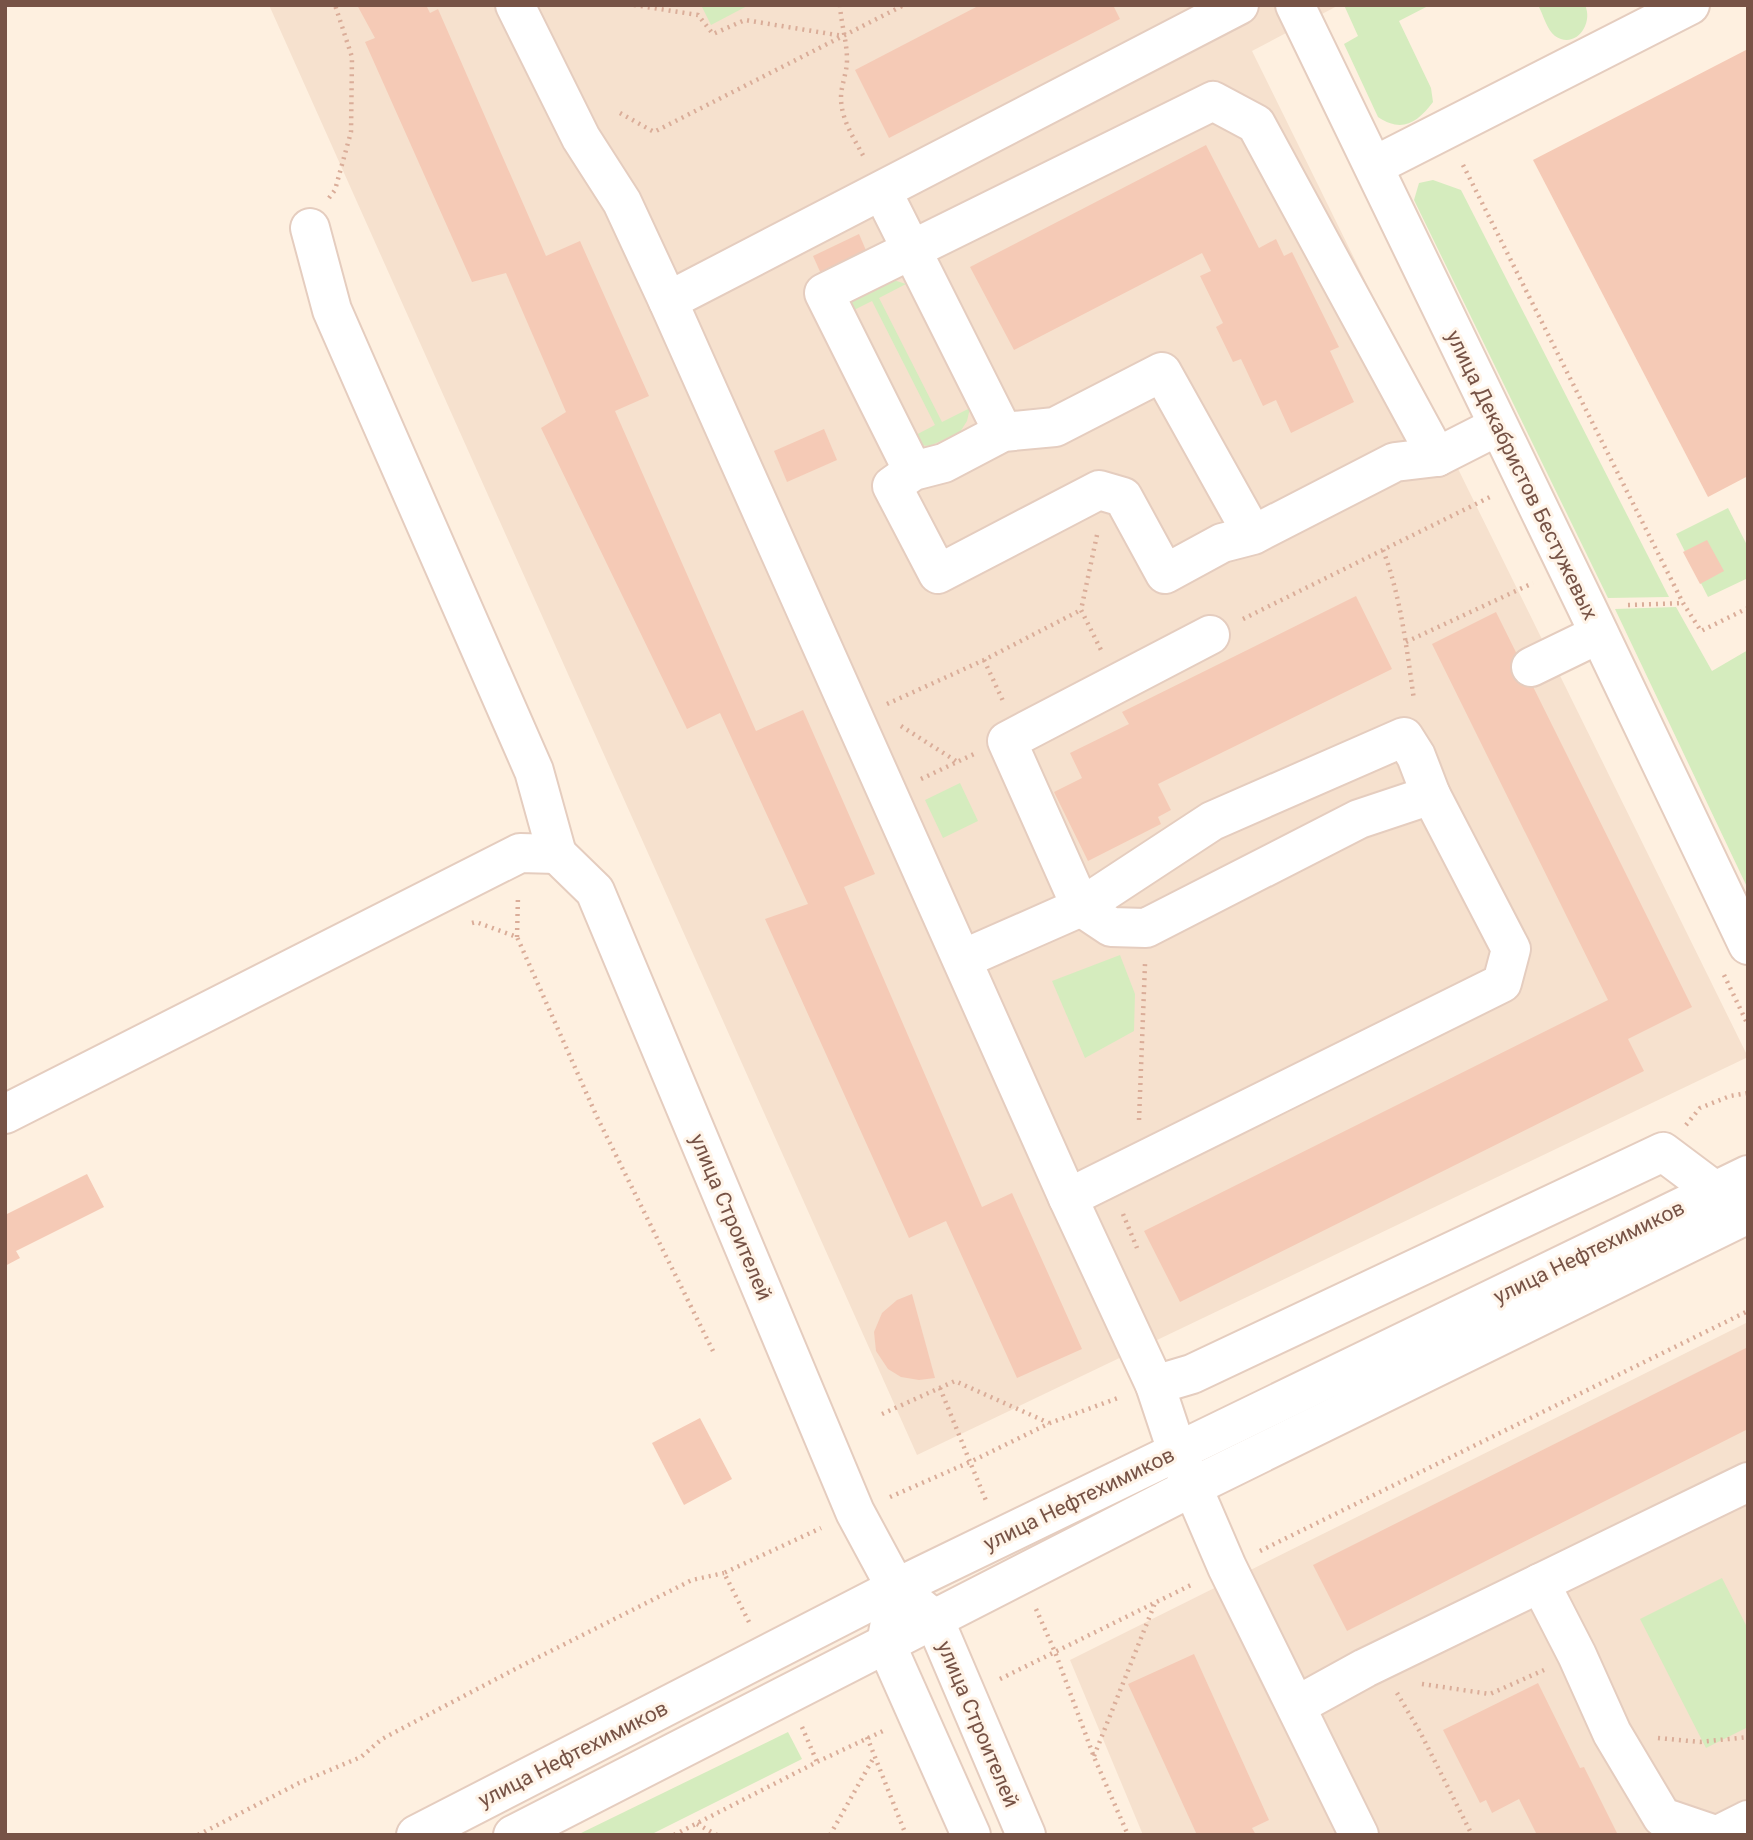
<svg xmlns="http://www.w3.org/2000/svg" width="1753" height="1840" font-family="Roboto,sans-serif">
  <rect width="100%" height="100%" fill="#fef0e0"/>
  <g fill="#f6e1ce">
    <path d="M269 5H1339L1252 51 1748 1057 917 1455Z"/>
    <path d="M1748 1322V1835H1143L1070 1660Z"/>
  </g>
  <g fill="#d5ecbe">
    <path d="M701 5H749L711 25Z"/>
    <path d="M1344 5H1430L1399 21 1431 88 1433 102C1417 123 1402 133 1378 117L1344 44 1358 36Z"/>
    <path d="M1538 5H1585C1594 24 1575 50 1555 36 1547 30 1543 14 1538 5Z"/>
    <path d="M1433 180 1461 190 1669 597 1608 598 1414 200 1419 183Z"/>
    <path d="M884 277 906 284 879 298 942 422 970 408 967 421 960 432 930 446 916 445 908 439 935 425 872 301 844 315 853 294Z"/>
    <path d="M1728 508 1748 547V578L1708 597 1676 534Z"/>
    <path d="M1676 607 1712 671 1748 650V889L1615 609Z"/>
    <path d="M960 783 978 821 943 838 925 800Z"/>
    <path d="M1120 955 1135 994 1134 1031 1085 1058 1052 981Z"/>
    <path d="M1722 1578 1748 1629V1727L1706 1748 1640 1619Z"/>
    <path d="M788 1732 802 1759 650 1835H577Z"/>
  </g>
  <g fill="#f5cab6">
    <path d="M357 5H426L430 13 438 9 546 256 580 241 649 396 615 411 756 731 803 710 875 874 844 887 982 1207 1012 1193 1082 1349 1017 1378 946 1221 909 1238 765 919 808 904 720 713 687 729 541 428 566 412 506 273 472 282 365 42 375 38Z"/>
    <path d="M980 5H1113L1120 19 889 138 855 70Z"/>
    <path d="M1746 50 1748 54V476L1708 497 1533 160Z"/>
    <path d="M1206 145 1259 248 1276 239 1284 256 1292 252 1339 347 1330 351 1354 402 1291 433 1276 400 1263 406 1241 359 1233 362 1216 327 1223 323 1200 276 1211 271 1202 253 1014 350 970 267Z"/>
    <path d="M859 234 868 255 822 276 813 256Z"/>
    <path d="M824 429 837 460 787 482 774 451Z"/>
    <path d="M1707 540 1724 571 1700 584 1683 552Z"/>
    <path d="M1356 596 1392 669 1158 784 1171 810 1158 817 1161 824 1088 861 1054 792 1082 778 1070 753 1129 724 1122 712Z"/>
    <path d="M1496 612 1692 1007 1628 1039 1644 1071 1180 1302 1144 1231 1608 1000 1432 644Z"/>
    <path d="M87 1174 104 1207 16 1251 20 1258 5 1266V1215Z"/>
    <path d="M912 1294 935 1378 919 1380 901 1377 888 1369 876 1351 874 1332 882 1313 897 1300Z"/>
    <path d="M1748 1347V1429L1347 1631 1313 1565Z"/>
    <path d="M700 1418 732 1479 684 1505 652 1443Z"/>
    <path d="M1194 1654 1269 1820 1252 1828 1256 1835H1197L1128 1684Z"/>
    <path d="M1538 1683 1580 1768 1584 1767 1618 1835H1537L1519 1799 1492 1813 1486 1800 1480 1803 1443 1730Z"/>
  </g>
  <g fill="none" stroke-linecap="round" stroke-linejoin="round">
    <g stroke="#e5cdbf" stroke-width="42">
      <g id="minor">
        <path d="M515 5 581 138 622 202 668 301 1068 1198 1155 1385 1177 1451 1227 1567 1359 1835"/>
        <path d="M1295 5 1586 606 1748 945"/>
        <path d="M1374 166 1690 5"/>
        <path d="M882 191 1003 432"/>
        <path d="M310 228 332 310 534 771 557 854"/>
        <path d="M668 301 1239 5"/>
        <path d="M913 471 824 293 1213 101 1256 124 1437 457"/>
        <path d="M1253 535 1162 372 1055 427 1003 432 944 463 913 471 892 486 938 574 1099 490 1123 497 1165 574 1222 543 1253 535 1395 462 1437 457 1498 426"/>
        <path d="M1210 635 1007 741 1081 907 1111 927 1146 928 1359 819 1431 795"/>
        <path d="M1531 667 1599 634"/>
        <path d="M557 854 595 891 855 1512 896 1588 934 1619 1026 1835"/>
        <path d="M963 959 1081 907 1212 821 1404 737 1416 756 1431 795 1511 949 1502 983 1068 1198"/>
        <path d="M5 1114 520 853 557 854"/>
        <path d="M1155 1385 1192 1374 1663 1152 1715 1191"/>
        <path d="M1540 1583 1577 1655 1612 1733 1662 1817 1715 1835"/>
        <path d="M891 1617 886 1644 971 1835"/>
        <path d="M1296 1706 1365 1668 1748 1482"/>
        <path d="M416 1835 896 1588 1748 1175"/>
        <path d="M513 1835 1192 1487 1748 1214"/>
        <path d="M1718 1835 1748 1820"/>
      </g>
    </g>
    <g stroke="#daad99" stroke-width="4.5" stroke-dasharray="2 5" stroke-linecap="butt">
      <path d="M634 5 698 15 713 34 745 20 843 36"/>
      <path d="M840 5C841 24 847 41 847 60 847 73 841 85 841 98 841 120 855 140 865 159"/>
      <path d="M620 113 654 132 904 5"/>
      <path d="M1463 165 1683 603 1701 631 1748 608"/>
      <path d="M329 198 335 190 351 132 352 57 335 5"/>
      <path d="M1097 535 1081 610 1101 650"/>
      <path d="M1383 550C1401 597 1407 651 1414 700"/>
      <path d="M1628 605 1683 603"/>
      <path d="M1243 619 1490 497"/>
      <path d="M1406 642 1533 583"/>
      <path d="M984 660 1003 701"/>
      <path d="M887 704 984 660 1081 610"/>
      <path d="M901 726 956 761"/>
      <path d="M921 779 974 754"/>
      <path d="M472 923 476 922 517 937 597 1117 713 1351"/>
      <path d="M517 937 518 896"/>
      <path d="M1724 975 1748 1025"/>
      <path d="M1139 1120 1145 964"/>
      <path d="M1686 1125 1700 1108 1730 1096 1748 1093"/>
      <path d="M1123 1214 1137 1248"/>
      <path d="M940 1388 970 1462 1050 1423 1118 1398"/>
      <path d="M882 1414 955 1381 1049 1423"/>
      <path d="M890 1497 970 1462 987 1503"/>
      <path d="M1260 1551 1748 1311"/>
      <path d="M1036 1609 1055 1652 1094 1757 1128 1835"/>
      <path d="M749 1622 724 1573 821 1528"/>
      <path d="M1000 1679 1193 1584"/>
      <path d="M1422 1684 1490 1694 1544 1670"/>
      <path d="M1397 1693 1420 1732 1472 1835"/>
      <path d="M802 1727 817 1762"/>
      <path d="M867 1737 906 1835"/>
      <path d="M1658 1738 1700 1742 1748 1737"/>
      <path d="M1094 1756 1155 1603"/>
      <path d="M697 1824 717 1835"/>
      <path d="M198 1835 299 1783 361 1757 382 1739 519 1667 692 1580 724 1573"/>
      <path d="M674 1835 817 1762 883 1731"/>
      <path d="M830 1835 874 1757"/>
    </g>
    <use href="#minor" stroke="#fff" stroke-width="38"/>
  </g>
  <g text-anchor="middle" dominant-baseline="central" stroke-width="6" stroke-linejoin="round" paint-order="stroke">
    <g font-size="21" fill="#775346" stroke="#fff4e8">
      <text transform="translate(1522 475) rotate(64)">улица Декабристов Бестужевых</text>
      <text transform="translate(731 1217) rotate(67)">улица Строителей</text>
      <text transform="translate(1589 1252) rotate(-26)">улица Нефтехимиков</text>
      <text transform="translate(1079 1499) rotate(-26)">улица Нефтехимиков</text>
      <text transform="translate(978 1724) rotate(67)">улица Строителей</text>
      <text transform="translate(573 1754) rotate(-27)">улица Нефтехимиков</text>
    </g>
  </g>
  <rect width="1753" height="1840" fill="none" stroke="#775346" stroke-width="14"/>
</svg>
